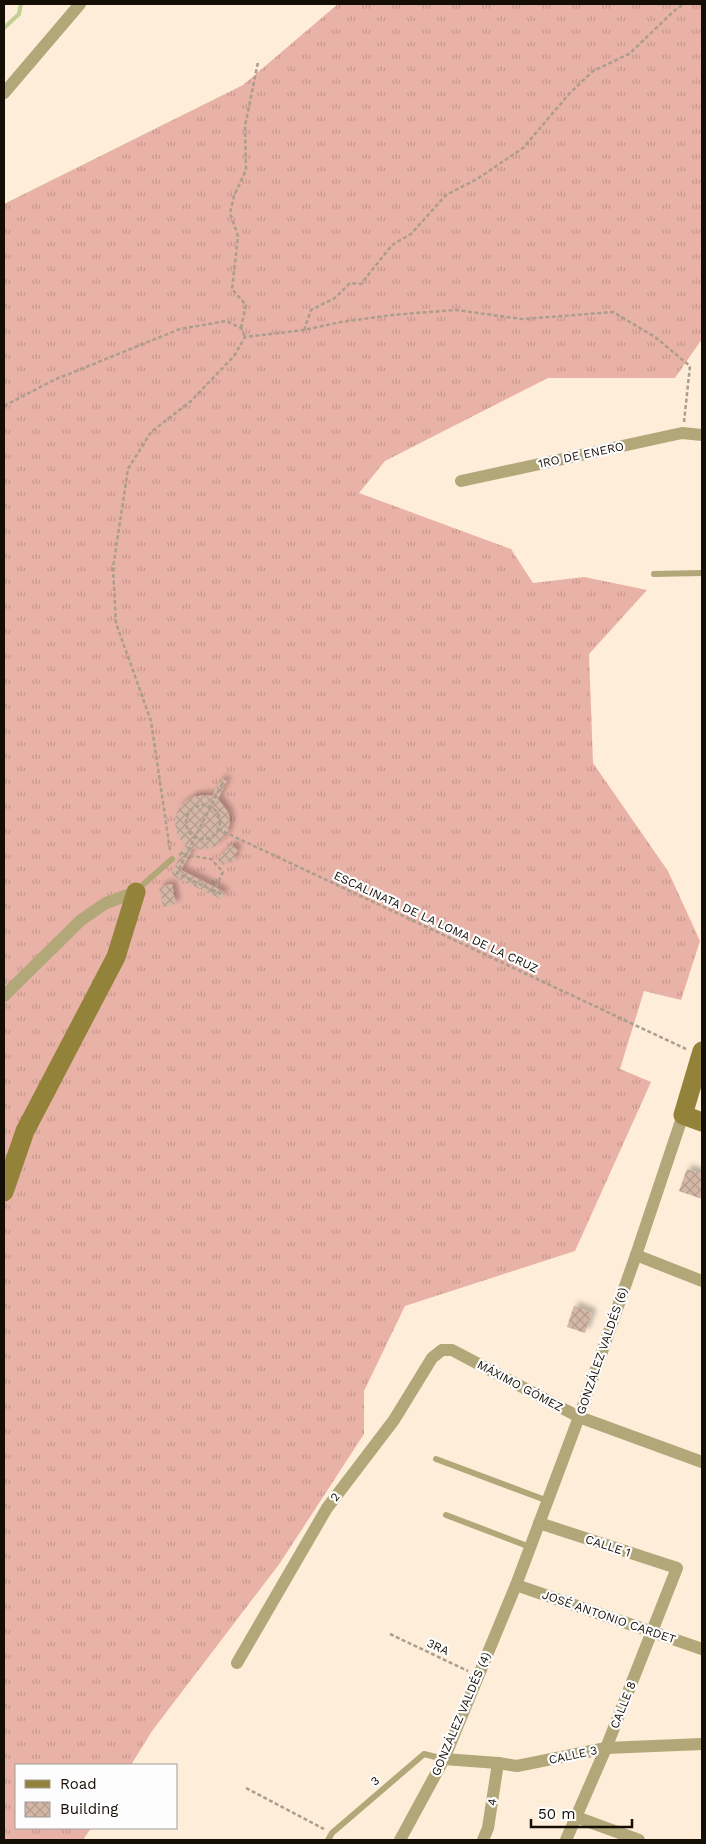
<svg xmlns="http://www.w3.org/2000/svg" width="706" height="1844" font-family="'Work Sans',sans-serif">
  <defs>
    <pattern id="grass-tufts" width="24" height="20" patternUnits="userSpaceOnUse" patternTransform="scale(1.25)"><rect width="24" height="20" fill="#e9b2a7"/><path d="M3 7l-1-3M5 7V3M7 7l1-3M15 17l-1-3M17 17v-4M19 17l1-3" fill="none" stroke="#c7988e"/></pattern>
    <pattern id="building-cross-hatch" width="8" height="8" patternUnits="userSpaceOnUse" patternTransform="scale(1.25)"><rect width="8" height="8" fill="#d4b7a6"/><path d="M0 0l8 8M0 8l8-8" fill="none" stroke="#b59c8d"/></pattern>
    <filter id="shadow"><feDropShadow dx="4.5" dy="-4.5" stdDeviation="2.5" flood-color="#0004"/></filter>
  </defs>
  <rect width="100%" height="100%" fill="#feedd8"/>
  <path fill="url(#grass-tufts)" d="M338 4H702V339L675 378H548L385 461 359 493 511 549 533 583 584 577 647 590 589 654 593 763 668 871 700 941 681 1000 644 991 620 1069 651 1082 575 1251 405 1306 364 1391V1434L280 1563 152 1731 131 1765H16V1828H91L83 1840H4V204L243 85Z"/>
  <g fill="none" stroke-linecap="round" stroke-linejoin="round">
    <path stroke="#c2cf93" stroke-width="4" d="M4 28 19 14 21 4"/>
  </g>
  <g fill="url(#building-cross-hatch)" filter="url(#shadow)">
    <path d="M221 779 227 781 218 799 228 812 230 820 228 833 216 846 203 850 193 848 181 870 224 892V894L220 899 171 875 186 845 179 838 176 830 175 821 177 812 180 806 192 797 205 795 212 796Z"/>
    <path d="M232 845 238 851 233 856 236 859 231 863 228 860 223 866 217 859Z"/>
    <path d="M172 884 176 904 163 907 159 887Z"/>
    <path d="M687 1169 702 1174V1199L679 1191Z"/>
    <path d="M574 1306 592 1313 585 1333 567 1327Z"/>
  </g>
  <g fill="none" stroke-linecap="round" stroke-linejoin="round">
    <g stroke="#ab9e8d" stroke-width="2.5" stroke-dasharray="4 2.5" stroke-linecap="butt">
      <path d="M241 328 246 305 232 289 238 236 230 213 234 196 246 170 245 126 258 62"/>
      <path d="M304 330 311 310 335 298 350 283 361 284 392 245 411 234 446 195 477 179 523 148 570 93 593 71 629 54 674 11 684 4"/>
      <path d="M4 406 54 380 180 329 226 321 241 328 245 337"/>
      <circle cx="203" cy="822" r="17"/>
      <path d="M218 829 686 1049"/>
      <path d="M170 850 151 721 116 623 113 568 128 469 151 432 191 401 234 356 245 337 304 330 341 322 392 315 456 310 522 319 613 312 655 337 690 366 684 422"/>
      <path d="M179 855 182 853 186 855 223 782"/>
      <path d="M214 891 177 873 186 855 211 859 223 872 214 891 221 894"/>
      <path d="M390 1634 468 1671"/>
      <path d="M246 1788 324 1829"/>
    </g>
    <g stroke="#b2a779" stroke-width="6">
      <path d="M654 574 702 573"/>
      <path d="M137 890 172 859"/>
      <path d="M436 1459 548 1501"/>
      <path d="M446 1515 530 1547"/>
      <path d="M328 1840 332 1833 424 1754 444 1759"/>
    </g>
    <g stroke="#b2a779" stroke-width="12">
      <path d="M4 93 80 4"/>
      <path d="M461 481 682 433 702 435"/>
      <path d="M4 996 81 920 106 903 136 892"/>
      <path d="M636 1255 702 1281"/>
      <path d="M539 1523 677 1568 606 1748 566 1840"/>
      <path d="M516 1585 702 1649"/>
      <path d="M237 1663 327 1508 394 1420 432 1358 442 1350H452L579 1417 702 1462"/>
      <path d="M444 1759 498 1763 517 1766 606 1748 702 1744"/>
      <path d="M576 1817 639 1840"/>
      <path d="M400 1840 444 1759 516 1585 579 1417 636 1255 683 1115"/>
      <path d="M483 1840 488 1828 498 1763"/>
    </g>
    <g stroke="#938239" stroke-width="19">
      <path d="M702 1051 683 1115 702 1122"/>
      <path d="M4 1192 25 1131 116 957 136 892"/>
    </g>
  </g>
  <g text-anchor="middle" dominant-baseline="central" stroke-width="4.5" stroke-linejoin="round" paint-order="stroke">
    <g font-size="12" fill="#150e05" stroke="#fdfdfd">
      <text transform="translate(581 455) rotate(-12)">1RO DE ENERO</text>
      <text transform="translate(436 922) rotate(25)">ESCALINATA DE LA LOMA DE LA CRUZ</text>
      <text transform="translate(602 1351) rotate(-71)">GONZÁLEZ VALDÉS (6)</text>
      <text transform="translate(520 1386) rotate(28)">MÁXIMO GÓMEZ</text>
      <text transform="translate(335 1497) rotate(-52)">2</text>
      <text transform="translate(608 1546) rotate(18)">CALLE 1</text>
      <text transform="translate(609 1617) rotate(19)">JOSÉ ANTONIO CARDET</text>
      <text transform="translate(438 1647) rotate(25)">3RA</text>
      <text transform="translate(623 1705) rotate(-68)">CALLE 8</text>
      <text transform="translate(461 1714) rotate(-67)">GONZÁLEZ VALDÉS (4)</text>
      <text transform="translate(573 1755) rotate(-12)">CALLE 3</text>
      <text transform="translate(375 1781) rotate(-41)">3</text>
      <text transform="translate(492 1802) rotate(-81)">4</text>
    </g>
  </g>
  <rect width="706" height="1844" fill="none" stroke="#150e05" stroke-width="10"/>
  <rect x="15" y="1764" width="162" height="65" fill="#fdfdfd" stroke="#a09d9a"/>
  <rect x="25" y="1780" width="25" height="8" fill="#938239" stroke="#a09d9a"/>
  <text x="60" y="1789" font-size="15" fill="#150e05">Road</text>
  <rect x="25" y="1802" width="25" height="15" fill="url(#building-cross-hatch)" stroke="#a09d9a"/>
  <text x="60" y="1814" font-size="15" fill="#150e05">Building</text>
  <path d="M531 1819v8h101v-8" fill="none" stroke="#150e05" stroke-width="2.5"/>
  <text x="538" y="1819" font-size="15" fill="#150e05" stroke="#fdfdfd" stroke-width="4" paint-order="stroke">50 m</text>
</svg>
